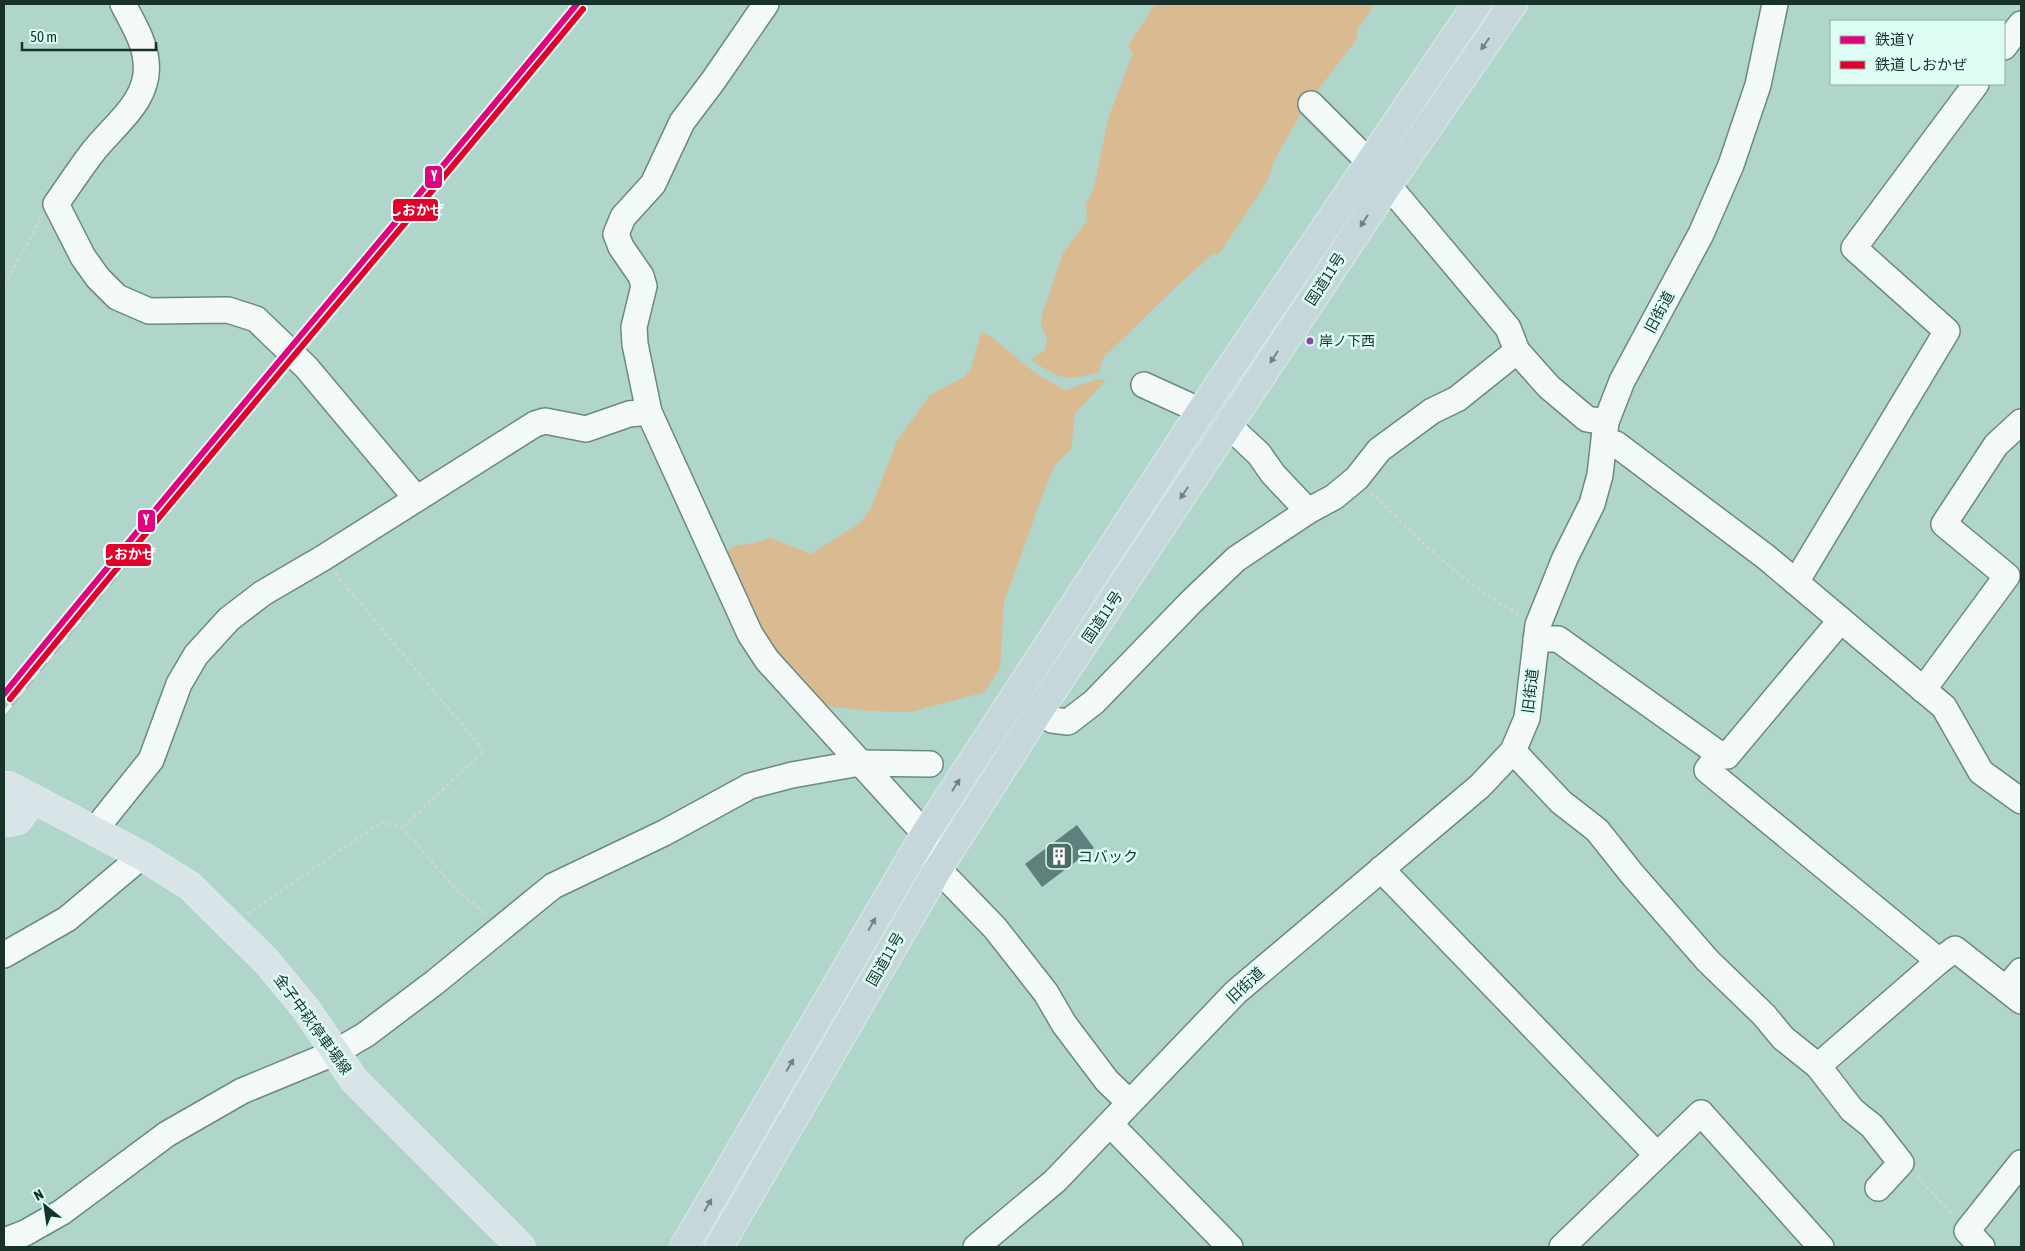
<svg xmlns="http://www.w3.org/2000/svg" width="2025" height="1251" font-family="'Asap Condensed','Noto Sans JP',sans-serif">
  <rect width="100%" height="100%" fill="#b0d5cb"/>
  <g fill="#d9ba91">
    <path d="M1155 4H1375L1357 30V39L1304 108 1274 161 1269 177 1256 199 1218 255 1214 253 1179 284 1103 358 1099 372C1064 382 1062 380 1031 360L1045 350 1047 337 1041 326 1042 315 1063 253 1087 221 1086 204 1094 188 1108 119 1133 53 1128 46Z"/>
    <path d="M981 332 989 335 1034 372 1065 390 1098 379 1106 380 1075 414 1071 449 1054 466 1044 491 1004 602 1000 668 985 692 911 712 871 711 819 705 773 655 722 554 736 545 751 544 770 538 811 554 860 523 870 510 897 441 930 395 964 377 971 369Z"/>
  </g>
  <path fill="#5f817d" d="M1077 825 1094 848 1042 887 1025 864Z"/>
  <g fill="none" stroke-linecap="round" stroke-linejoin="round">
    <g stroke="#6b8981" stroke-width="28">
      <g id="minor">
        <path d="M123 4C132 22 144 40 146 61 151 101 113 125 92 153 79 170 68 187 56 204L83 257 98 278 117 297 149 311 228 310 256 319 306 367 416 498"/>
        <path d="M766 4 713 81 682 122 653 184 623 217 616 234 621 247 641 276 644 286 634 327 635 344 649 412 750 634 767 660 925 834 938 869 995 928 1046 993 1064 1024 1107 1081 1129 1102"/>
        <path d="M2004 47 2021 24"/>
        <path d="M1311 104 1370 163 1388 185 1508 328 1517 351 1549 387 1587 419 1606 422"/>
        <path d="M1144 385 1201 411"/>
        <path d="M1229 426 1259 454 1273 474 1308 511"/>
        <path d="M1605 441 1616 444 1766 557 1944 707 1981 772 2021 801"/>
        <path d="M1796 582 1947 331 1854 248 1976 84"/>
        <path d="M1536 639H1558L1719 754 1707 770 1939 961 1818 1066"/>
        <path d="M1923 690 2007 576 1944 524 1996 445 2021 422"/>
        <path d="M1039 711 1052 720 1068 722 1094 702 1192 601 1236 559 1308 511 1334 497 1357 478 1379 450 1432 411 1457 399 1517 351"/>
        <path d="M1513 751 1561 802 1597 830 1632 874 1708 961 1764 1015 1783 1038 1818 1066 1852 1110 1872 1126 1901 1163 1878 1188"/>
        <path d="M1719 754 1727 756 1841 620"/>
        <path d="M94 831 151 760 179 684 196 655 229 619 263 593 323 558 535 424 545 421 586 429 629 414 649 412"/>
        <path d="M1381 869 1657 1155"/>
        <path d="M4 955 67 919 142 856"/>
        <path d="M1939 961 1955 949 2021 1001"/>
        <path d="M2006 989 2021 971"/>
        <path d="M1110 1124 1230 1247"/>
        <path d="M4 1241 25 1233 62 1212 167 1134 242 1091 334 1053 365 1035 434 983 553 886 664 833 750 786 792 775 860 763 930 764"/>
        <path d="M976 1247 1055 1181 1236 992 1480 786 1513 751 1527 718 1538 625 1565 558 1592 504 1600 475 1606 422 1622 381 1701 234 1731 165 1758 85 1775 4"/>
        <path d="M1562 1247 1701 1113 1821 1247"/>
        <path d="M1982 1247 1967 1231 2021 1163"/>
      </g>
    </g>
    <g stroke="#dbece8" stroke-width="30">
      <g id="major">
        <path d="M4 786H9L142 856 190 886 267 962 306 1009 354 1080 521 1247"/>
        <path d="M4 817 10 822 18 820 33 799"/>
      </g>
    </g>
    <g stroke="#dbece8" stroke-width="30">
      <g id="highway">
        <path d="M684 1247 925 834 1201 411 1477 4"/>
        <path d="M719 1247 938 869 1039 711 1388 185 1513 4"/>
      </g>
    </g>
    <g stroke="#cad6d3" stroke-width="3" stroke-dasharray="4 2.5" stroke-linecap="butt">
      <path d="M4 285 40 220"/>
      <path d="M1371 492C1417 538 1463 584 1520 615"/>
      <path d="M335 573 484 751 402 828"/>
      <path d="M4 725V727"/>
      <path d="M247 914 382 822 402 828 454 887 485 914"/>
      <path d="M1917 1177 1954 1216"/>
    </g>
    <use href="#minor" stroke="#f3f9f7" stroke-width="25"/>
    <use href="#major" stroke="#d8e4e7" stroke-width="28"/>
    <use href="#highway" stroke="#c6d7dc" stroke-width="28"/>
    <g stroke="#b1bab7" stroke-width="5.5">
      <path id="rail" d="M4 713 201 470 285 355"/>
    </g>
    <use href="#rail" stroke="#ddfdf4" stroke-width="4" stroke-dasharray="11" stroke-linecap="butt"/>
    <g stroke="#ddfdf4" stroke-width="10">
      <path id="rail-1" d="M4 694C192 462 387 235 577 4"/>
    </g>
    <g stroke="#ddfdf4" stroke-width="10">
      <path id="rail-2" d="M10 699C198 467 393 240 583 9"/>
    </g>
    <use href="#rail-1" stroke="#e5007d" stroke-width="6"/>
    <use href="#rail-2" stroke="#e4002b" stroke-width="6"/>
  </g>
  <defs><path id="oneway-solid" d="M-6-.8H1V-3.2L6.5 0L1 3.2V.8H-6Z" transform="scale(1.25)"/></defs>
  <g fill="#6e8484">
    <use href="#oneway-solid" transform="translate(1485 44) rotate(125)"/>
    <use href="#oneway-solid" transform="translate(1364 221) rotate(123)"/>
    <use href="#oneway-solid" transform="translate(1274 357) rotate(123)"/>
    <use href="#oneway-solid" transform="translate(1184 493) rotate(124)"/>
    <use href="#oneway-solid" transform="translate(956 785) rotate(-57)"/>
    <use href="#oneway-solid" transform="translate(872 924) rotate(-60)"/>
    <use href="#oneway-solid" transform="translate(790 1065) rotate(-60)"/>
    <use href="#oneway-solid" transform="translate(708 1205) rotate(-60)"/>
  </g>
  <defs>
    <g id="building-square" transform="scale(1.4375)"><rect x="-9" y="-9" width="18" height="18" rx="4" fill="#4c6b63" stroke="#ddfdf4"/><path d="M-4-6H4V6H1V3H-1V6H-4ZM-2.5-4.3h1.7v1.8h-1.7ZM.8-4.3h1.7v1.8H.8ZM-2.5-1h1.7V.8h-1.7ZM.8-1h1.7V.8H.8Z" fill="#fff"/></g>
  </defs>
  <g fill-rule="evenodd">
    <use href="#building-square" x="1059" y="856"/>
  </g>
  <circle fill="#8e44ad" stroke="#ddfdf4" stroke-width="2" cx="1310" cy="341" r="4.5"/>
  <g text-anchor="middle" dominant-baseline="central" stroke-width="5" stroke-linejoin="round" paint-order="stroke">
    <g font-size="14" fill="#16322b" stroke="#ddfdf4" text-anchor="start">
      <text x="1319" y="341">岸ノ下西</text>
    </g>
    <g font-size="15" fill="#16322b" stroke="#ddfdf4">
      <text transform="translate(1325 279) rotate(-57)">国道11号</text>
      <text transform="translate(1659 312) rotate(-62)">旧街道</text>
      <text transform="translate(1102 617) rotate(-56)">国道11号</text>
      <text transform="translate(1530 691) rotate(-83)">旧街道</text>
      <text transform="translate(885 959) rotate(-60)">国道11号</text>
      <text transform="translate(1245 985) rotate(-43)">旧街道</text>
      <text transform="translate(313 1024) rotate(54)">金子中萩停車場線</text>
    </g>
    <g font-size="15" fill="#16322b" stroke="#ddfdf4" text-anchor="start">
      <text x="1078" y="856">コバック</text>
    </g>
  </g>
  <g stroke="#ddfdf4" stroke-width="2">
    <rect x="424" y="165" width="19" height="24" rx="5" fill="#e5007d"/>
    <rect x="392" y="198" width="47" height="24" rx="5" fill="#e4002b"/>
    <rect x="137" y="509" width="19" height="24" rx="5" fill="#e5007d"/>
    <rect x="105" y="543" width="47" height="24" rx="5" fill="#e4002b"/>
  </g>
  <g font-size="14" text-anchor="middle" font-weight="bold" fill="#fff">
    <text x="434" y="181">Y</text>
    <text x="416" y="215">しおかぜ</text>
    <text x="146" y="525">Y</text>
    <text x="128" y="559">しおかぜ</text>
  </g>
  <rect width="2025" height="1251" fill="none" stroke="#16322b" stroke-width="10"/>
  <rect x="1830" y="20" width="175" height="65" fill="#ddfdf4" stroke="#8daca4"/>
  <rect x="1840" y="36" width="25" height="8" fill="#e5007d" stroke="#8daca4"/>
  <text x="1875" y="45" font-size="15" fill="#16322b">鉄道 Y</text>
  <rect x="1840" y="61" width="25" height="8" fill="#e4002b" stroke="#8daca4"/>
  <text x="1875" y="70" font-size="15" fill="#16322b">鉄道 しおかぜ</text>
  <g transform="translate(45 1206) rotate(330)" stroke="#ddfdf4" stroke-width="4" paint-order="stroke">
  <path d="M0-4L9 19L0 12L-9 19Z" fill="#16322b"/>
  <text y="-8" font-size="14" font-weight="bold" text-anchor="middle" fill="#16322b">N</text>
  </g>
  <path d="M22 42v8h134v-8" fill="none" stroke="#16322b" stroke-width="2.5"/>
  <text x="30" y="42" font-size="15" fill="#16322b" stroke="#ddfdf4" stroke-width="4" paint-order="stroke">50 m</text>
</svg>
